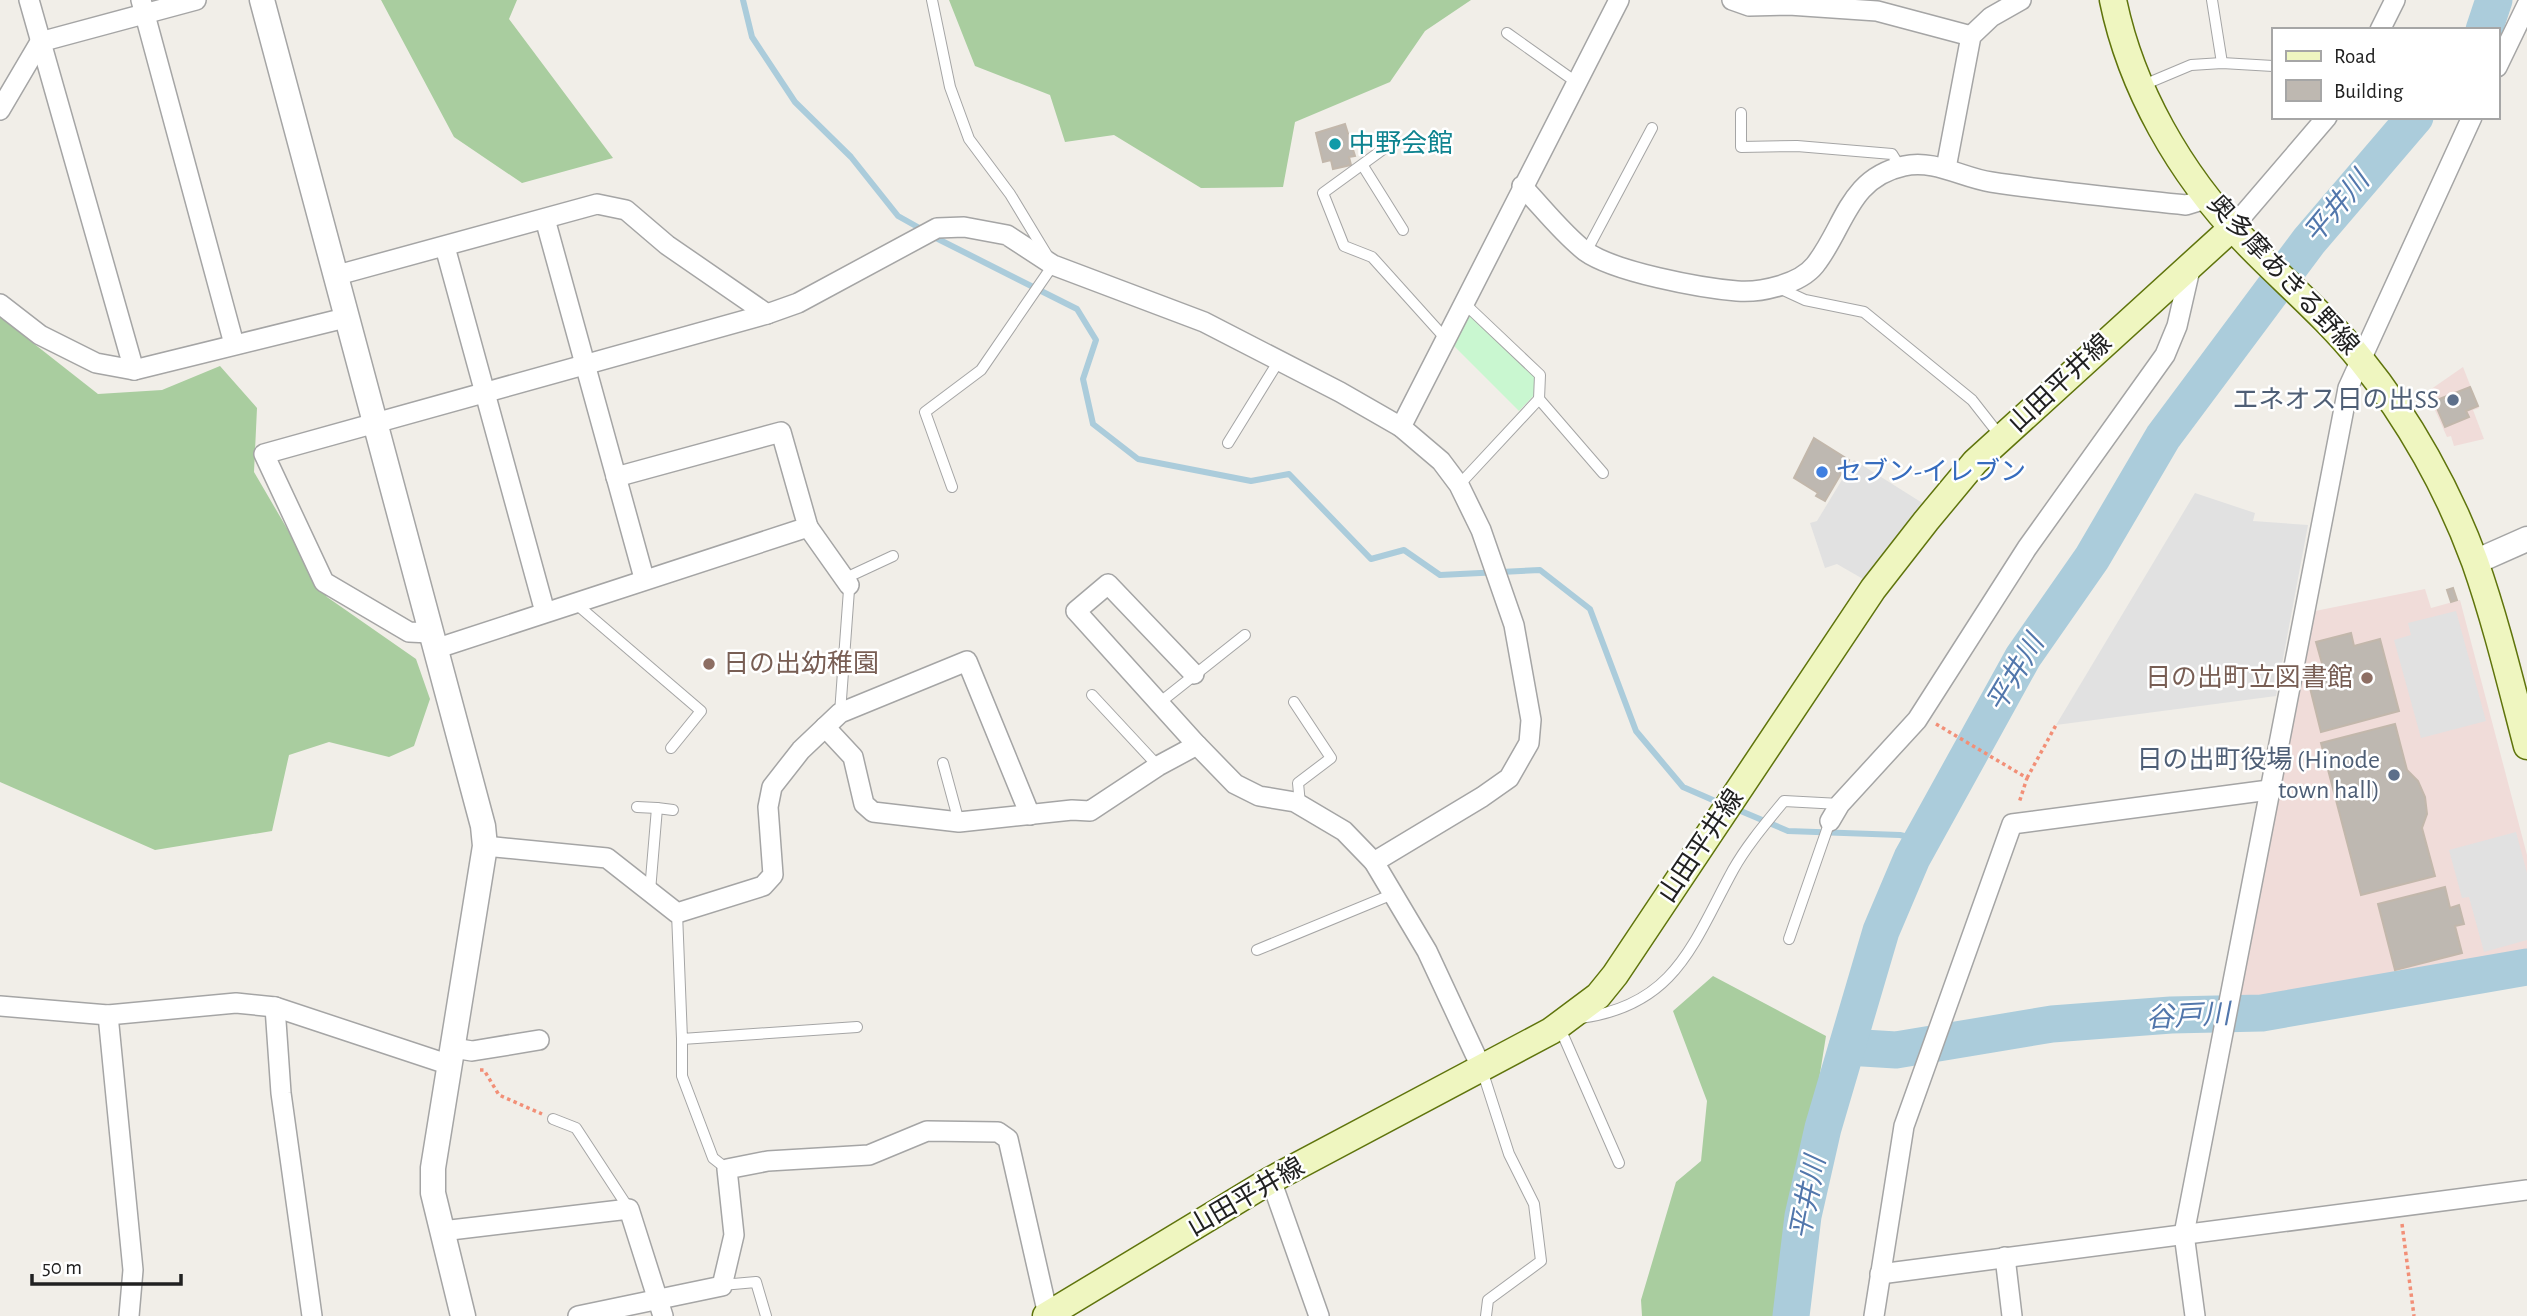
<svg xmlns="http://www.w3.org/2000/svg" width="2527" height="1316" font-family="'Alegreya Sans','Noto Sans JP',sans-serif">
  <rect width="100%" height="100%" fill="#f1eee8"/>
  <g fill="#f0dcd9">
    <path d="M2463 367 2479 408 2473 410 2484 439 2454 446 2451 436 2447 437 2427 392Z"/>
    <path d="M2425 589 2431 608 2460 600 2527 855V963L2237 1004 2315 611Z"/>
  </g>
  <g fill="#a9cd9f">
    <path d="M381 0H517L509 19 613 158 522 183 454 137Z"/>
    <path d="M949 0H1471L1425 31 1390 82 1295 122 1283 187 1201 188 1114 135 1065 142 1050 95 975 66Z"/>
    <path d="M0 317 98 394 162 390 220 366 257 408 254 472 327 597 416 659 430 699 414 746 389 757 329 742 289 755 272 831 155 850 0 782Z"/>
    <path d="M1713 976 1826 1036 1781 1316H1642L1641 1300 1676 1182 1701 1161 1707 1101 1673 1011Z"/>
  </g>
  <path fill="#c9f7d0" d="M1468 314 1535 377 1537 392 1519 411 1452 344Z"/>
  <g fill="#e1e1e1">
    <path d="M1854 460 1924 504 1863 579 1837 564 1825 568 1810 523 1817 521Z"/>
    <path d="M2195 493 2255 513 2253 521 2308 525 2276 696 2056 725Z"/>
    <path d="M2456 611 2486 721 2421 738 2394 640 2411 635 2408 623Z"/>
    <path d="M2516 832 2527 873V940L2484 952 2469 897 2462 898 2449 850Z"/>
  </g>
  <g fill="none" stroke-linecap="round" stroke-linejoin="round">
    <g stroke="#abccdb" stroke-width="6">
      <path d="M743 0 752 37 795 102 851 157 898 216 923 230"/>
      <path d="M932 236 1077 309 1096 340 1083 379 1093 424 1138 459 1251 481 1289 474 1371 559 1404 550 1440 575 1540 570 1590 609 1636 731 1683 787 1722 804"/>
      <path d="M1736 809 1788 831 1900 835 1922 840"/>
    </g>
    <g stroke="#abccdb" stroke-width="37">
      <path d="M2484 30 2494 0"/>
      <path d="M1847 1047 1896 1050 2052 1024 2171 1015 2262 1013 2527 967"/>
      <path d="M1791 1316 1803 1216 1823 1128 1881 931 1912 858 2023 657 2092 558 2163 437 2309 241 2415 117"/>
    </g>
  </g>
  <g fill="#beb8b1" stroke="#c2b7ab" stroke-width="2">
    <path d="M1345 124 1355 156 1349 157 1351 165 1333 169 1331 160 1323 162 1316 133Z"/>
    <path d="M2470 387 2478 406 2466 411 2469 417 2445 427 2434 401Z"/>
    <path d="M1814 438 1849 460 1825 501 1816 496 1818 493 1794 478Z"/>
    <path d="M2453 588 2457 600 2451 602 2447 590Z"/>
    <path d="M2351 633 2354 646 2380 639 2399 711 2321 732 2310 688 2323 667 2316 642Z"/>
    <path d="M2395 724 2407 770 2418 781 2425 797 2427 814 2422 828 2435 876 2361 895 2321 743Z"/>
    <path d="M2445 887 2450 908 2459 905 2464 924 2455 926 2462 953 2395 970 2378 904Z"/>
  </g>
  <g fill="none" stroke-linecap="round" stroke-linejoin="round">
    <g stroke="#a5a5a5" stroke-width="12">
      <g id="service">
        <path d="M932 0 950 87 969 139 1010 194 1053 265 981 370 925 412 952 487"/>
        <path d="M2212 0 2222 63"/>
        <path d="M1507 33 1576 82"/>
        <path d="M2141 86 2191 65 2222 63 2273 66"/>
        <path d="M1741 113V147L1797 146 1892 154 1900 167"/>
        <path d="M1389 145 1323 193 1344 246 1372 257 1445 338"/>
        <path d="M1363 166 1403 230"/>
        <path d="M1586 252 1652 128"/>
        <path d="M1779 288 1805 300 1864 312 1972 400 2001 437"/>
        <path d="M1464 303 1540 375 1539 399"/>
        <path d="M1228 443 1278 362"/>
        <path d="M1459 485 1539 399 1603 473"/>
        <path d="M575 603 701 711 671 748"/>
        <path d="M1092 695 1158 766"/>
        <path d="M1294 702 1331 758 1298 783 1300 804"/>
        <path d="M1158 704 1245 635"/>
        <path d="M840 713 850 576 893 556"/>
        <path d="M943 763 959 822"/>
        <path d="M637 807 657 808 650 891"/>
        <path d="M657 808 673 810"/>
        <path d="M677 913 682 1039 857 1027"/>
        <path d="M1789 939 1830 821"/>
        <path d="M1257 950 1393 894"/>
        <path d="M1581 1018C1676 1005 1693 943 1733 870 1747 845 1766 823 1784 801L1840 804"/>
        <path d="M1559 1026 1619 1163"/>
        <path d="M682 1039V1076L713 1158 727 1169"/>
        <path d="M1482 1070 1509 1154 1534 1204 1541 1261 1488 1300 1486 1316"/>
        <path d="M553 1119 576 1128 629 1209"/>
        <path d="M722 1285 756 1282 766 1316"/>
      </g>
    </g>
    <g stroke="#a5a5a5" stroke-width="22">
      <g id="minor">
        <path d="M29 0 134 370"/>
        <path d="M141 0 234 344"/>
        <path d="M1732 0 1749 6 1789 5 1877 11 1971 36"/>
        <path d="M2380 30 2395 0"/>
        <path d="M2497 67 2527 5"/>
        <path d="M0 110 40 42 196 0"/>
        <path d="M1946 168 1971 36 1991 17 2021 0"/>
        <path d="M1522 186C1542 207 1562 233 1585 251 1614 272 1701 288 1737 291 1761 293 1800 284 1815 265 1845 227 1848 178 1904 166 1934 159 1963 178 1991 182 2056 192 2121 198 2186 205L2209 198"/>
        <path d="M545 219 644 578"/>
        <path d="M2232 228 2327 117"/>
        <path d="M445 247 545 612"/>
        <path d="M334 276 597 204 626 210 667 245 767 314"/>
        <path d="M0 304 40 335 96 363 134 370 345 318"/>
        <path d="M1401 427 1619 0"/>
        <path d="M808 527 849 585"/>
        <path d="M430 633 409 632 324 582 264 454 767 314 798 303 937 228 964 227 1007 235 1053 265 1204 322 1340 392 1401 427 1441 461 1459 485 1481 530 1514 625 1531 720 1529 743 1509 778 1482 797 1374 862"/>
        <path d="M435 649 808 527 781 432 616 477"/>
        <path d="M1194 674 1108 584 1076 611 1197 745"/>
        <path d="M825 727 853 757 864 804 873 812 959 822 1072 810 1090 811 1158 766 1197 745 1235 784 1259 796 1295 802 1344 831 1374 862 1427 951 1482 1069"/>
        <path d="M1830 821 1840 804 1917 720 2027 548 2165 355 2177 326 2191 265"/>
        <path d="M485 846 607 858 677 913 763 886 773 875 768 807 772 787 801 750 840 713 967 661 1030 815"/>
        <path d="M0 1006 108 1015 236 1003 275 1007 450 1065"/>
        <path d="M275 1007 281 1093 312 1316"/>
        <path d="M108 1015 133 1270 129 1316"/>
        <path d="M453 1048 472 1051 539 1040"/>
        <path d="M1271 1180 1319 1316"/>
        <path d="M442 1231 629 1209 663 1316"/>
        <path d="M2005 1257 2012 1316"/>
        <path d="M1880 1274 2527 1190"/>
        <path d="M578 1316 722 1286 734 1235 727 1169 768 1161 869 1155 927 1131 998 1132 1008 1139 1048 1315"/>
        <path d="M1874 1316 1904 1126 2012 824 2269 790"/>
        <path d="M2195 1316 2184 1234 2348 388 2472 117"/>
      </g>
    </g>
    <g stroke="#a5a5a5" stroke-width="27">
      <g id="tertiary">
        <path d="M262 0 483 826 485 846 433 1168V1193L463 1316"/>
        <path d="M2475 562 2527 539"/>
      </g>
    </g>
    <g stroke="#5f740c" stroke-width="29">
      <g id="secondary">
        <path d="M2113 0C2131 88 2180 174 2243 239 2282 280 2326 316 2361 360 2409 419 2449 491 2475 562 2496 622 2511 685 2527 746"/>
        <path d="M1046 1316 1271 1180 1551 1031 1598 996 1615 975 1873 589 1926 521 1975 462 2232 228"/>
      </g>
    </g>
    <g stroke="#f28f77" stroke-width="3.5" stroke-dasharray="3.5 3.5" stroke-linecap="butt">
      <path d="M1936 724 2027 778 2019 803"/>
      <path d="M2027 778 2056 725"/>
      <path d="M480 1070H484L499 1095 542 1114"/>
      <path d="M2402 1224 2414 1316"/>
    </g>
    <use href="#service" stroke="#fff" stroke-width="10"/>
    <use href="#minor" stroke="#fff" stroke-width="19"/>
    <use href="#tertiary" stroke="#fff" stroke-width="24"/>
    <use href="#secondary" stroke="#eff6c0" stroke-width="26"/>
  </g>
  <circle fill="#0f9aa8" stroke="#fff" stroke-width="2.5" cx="1335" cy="144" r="7"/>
  <g fill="#5c6f8a" stroke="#fff" stroke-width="2.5">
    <circle cx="2453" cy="400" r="7"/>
    <circle cx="2394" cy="775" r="7"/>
  </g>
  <circle fill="#3f7fe0" stroke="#fff" stroke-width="2.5" cx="1822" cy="472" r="7"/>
  <g fill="#8d6e63" stroke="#fff" stroke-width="2.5">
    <circle cx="709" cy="664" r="7"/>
    <circle cx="2367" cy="678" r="7"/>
  </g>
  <g text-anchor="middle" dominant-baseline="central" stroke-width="5" stroke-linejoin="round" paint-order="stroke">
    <g font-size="26" fill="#0d838f" stroke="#fff" text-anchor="start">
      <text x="1349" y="144">中野会館</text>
    </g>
    <g font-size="26" fill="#212121" stroke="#fff">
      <text transform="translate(2283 275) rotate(47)">奥多摩あきる野線</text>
      <text transform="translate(2060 383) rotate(-43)">山田平井線</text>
      <text transform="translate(1701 846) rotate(-56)">山田平井線</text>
      <text transform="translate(1246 1197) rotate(-30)">山田平井線</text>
    </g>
    <g font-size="26" fill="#4e5e75" stroke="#fff" text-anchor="end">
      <text x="2439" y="400">エネオス日の出SS</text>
      <text x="2380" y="760">日の出町役場 (Hinode<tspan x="2380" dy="30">town hall)</tspan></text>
    </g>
    <g font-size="26" fill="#366cbe" stroke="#fff" text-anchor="start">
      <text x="1836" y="472">セブン-イレブン</text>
    </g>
    <g font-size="26" fill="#785e54" stroke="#fff" text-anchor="start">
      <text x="723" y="664">日の出幼稚園</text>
      <text x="2353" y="678" text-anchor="end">日の出町立図書館</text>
    </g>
    <g font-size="28" font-style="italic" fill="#5277ac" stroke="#fff">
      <text transform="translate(2337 208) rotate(-50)">平井川</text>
      <text transform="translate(2016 674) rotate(-59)">平井川</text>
      <text transform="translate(2188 1017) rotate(-3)">谷戸川</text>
      <text transform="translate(1809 1198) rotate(-79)">平井川</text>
    </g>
  </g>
  <rect x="2272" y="28" width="228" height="91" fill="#ffffff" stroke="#a6a6a6" stroke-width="2"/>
  <rect x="2286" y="51" width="35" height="10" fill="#eff6c0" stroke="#a6a6a6" stroke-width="2"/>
  <text x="2334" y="63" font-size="21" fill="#212121">Road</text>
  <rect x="2286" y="80" width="35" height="21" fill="#beb8b1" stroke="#a6a6a6" stroke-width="2"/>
  <text x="2334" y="98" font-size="21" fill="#212121">Building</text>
  <path d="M32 1274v10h149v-10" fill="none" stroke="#212121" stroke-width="3.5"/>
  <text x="42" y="1274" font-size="21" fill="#212121" stroke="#ffffff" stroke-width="5" paint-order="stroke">50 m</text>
</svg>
